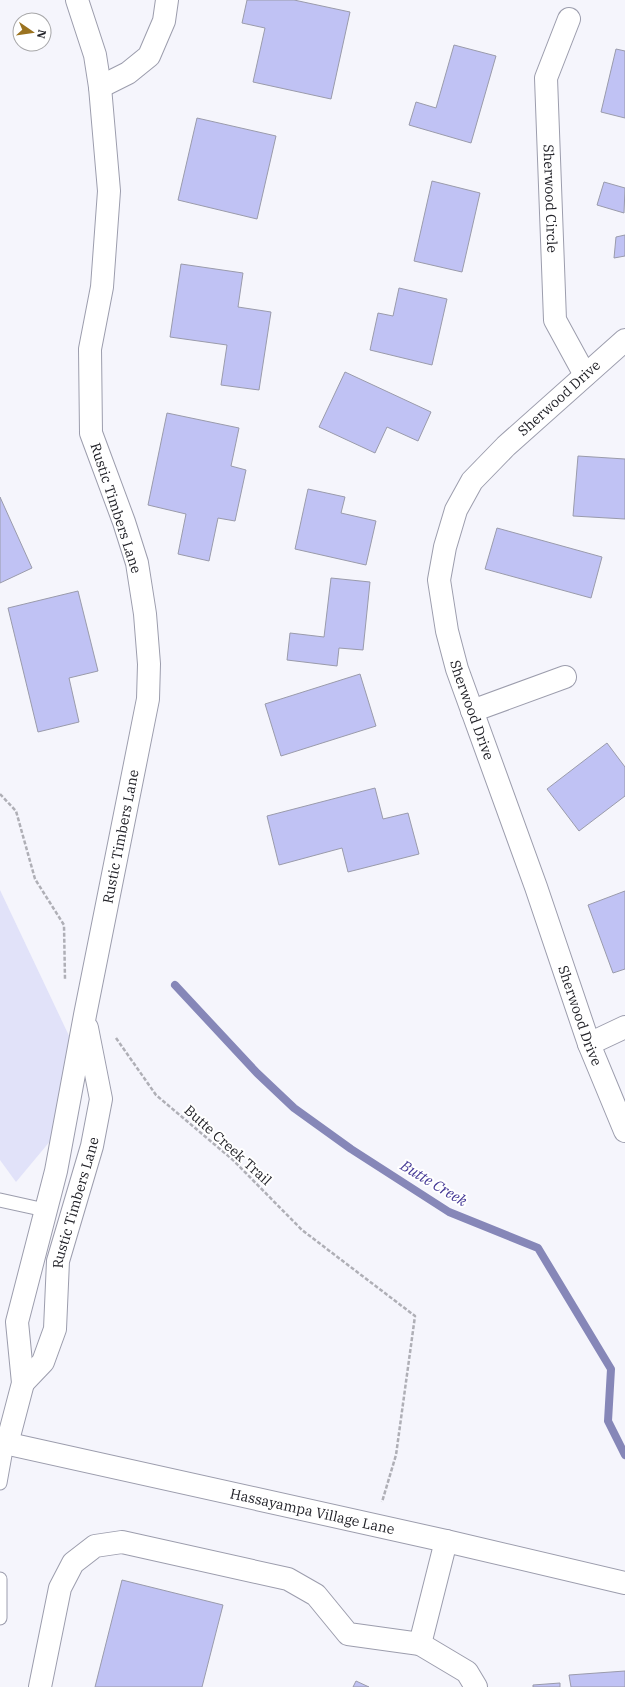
<svg xmlns="http://www.w3.org/2000/svg" width="625" height="1687" font-family="'IBM Plex Serif',serif">
  <rect width="100%" height="100%" fill="#f5f5fc"/>
  <path fill="#e1e2f9" d="M0 890 71 1040 56 1134 16 1182 0 1160Z"/>
  <g fill="none" stroke-linecap="round" stroke-linejoin="round">
    <path stroke="#8687b8" stroke-width="8" d="M175 985 257 1073 294 1108 351 1149 449 1212 538 1248 611 1369 608 1421 625 1455"/>
  </g>
  <g fill="#c0c2f4" stroke="#9a9bab">
    <path d="M247 0H294L350 12 331 99 253 82 265 28 242 23Z"/>
    <path d="M454 45 496 56 471 143 409 125 416 102 436 108Z"/>
    <path d="M616 49 625 51V118L601 112Z"/>
    <path d="M197 118 276 136 257 219 178 200Z"/>
    <path d="M432 181 480 193 462 272 414 261Z"/>
    <path d="M604 182 625 188 624 213 597 205Z"/>
    <path d="M625 235V256L614 258 616 237Z"/>
    <path d="M181 264 243 273 238 307 271 312 259 390 221 385 227 345 170 337Z"/>
    <path d="M399 288 447 299 432 365 370 350 378 313 393 316Z"/>
    <path d="M345 372 431 412 418 441 387 427 375 453 319 427Z"/>
    <path d="M167 413 239 428 231 466 246 470 235 521 218 518 209 561 178 554 186 514 148 505Z"/>
    <path d="M578 456 625 459V519L573 516Z"/>
    <path d="M308 489 345 497 341 513 376 521 366 565 295 549Z"/>
    <path d="M0 497 32 568 0 583Z"/>
    <path d="M497 528 602 557 591 598 485 569Z"/>
    <path d="M331 578 370 582 363 650 339 648 337 666 287 660 290 633 324 637Z"/>
    <path d="M78 591 98 671 69 678 79 722 38 732 8 608Z"/>
    <path d="M360 674 376 726 281 756 265 704Z"/>
    <path d="M607 743 625 767V796L579 831 547 789Z"/>
    <path d="M375 788 383 819 408 813 419 854 348 872 342 848 279 865 267 816Z"/>
    <path d="M625 891V969L613 973 588 905Z"/>
    <path d="M122 1580 223 1605 202 1687H95Z"/>
    <path d="M625 1671V1687H571L569 1675Z"/>
    <path d="M356 1681 369 1687H353Z"/>
    <path d="M560 1683V1687H533V1685Z"/>
  </g>
  <g fill="none" stroke-linecap="round" stroke-linejoin="round">
    <g stroke="#9c9dad" stroke-width="15">
      <g id="lane">
        <path d="M0 1200 45 1210"/>
        <path d="M0 1483 7 1444"/>
        <path d="M0 1579V1618"/>
      </g>
    </g>
    <g stroke="#9c9dad" stroke-width="24">
      <g id="street">
        <path id="s1" d="M569 19 546 78 555 320 585 375"/>
        <path d="M100 87 128 73 149 56 164 21 167 0"/>
        <path id="s2" d="M625 340 506 446 472 481 456 510 445 547 439 580 447 631 457 669 536 887 589 1044 625 1131"/>
        <path d="M472 711 565 677"/>
        <path d="M589 1044 625 1027"/>
        <path id="s3" d="M23 1383 43 1362 55 1329 58 1261 92 1146 101 1099 87 1028"/>
        <path id="s4" d="M7 1444 23 1383 17 1322 56 1171 85 1015 148 699 149 664 145 614 137 563 124 522 91 433 90 349 102 287 109 191 100 87 95 55 77 0"/>
        <path d="M420 1644 446 1541"/>
        <path d="M40 1687 60 1588 73 1563 95 1546 122 1542 288 1579 316 1595 348 1634 420 1644 467 1672 476 1687"/>
      </g>
    </g>
    <g stroke="#9c9dad" stroke-width="24">
      <g id="secondary">
        <path id="s5" d="M0 1442 446 1541 625 1583"/>
      </g>
    </g>
    <g stroke="#afafb6" stroke-width="2.5" stroke-dasharray="4 2" stroke-linecap="butt">
      <path d="M0 794 16 811 35 879 64 925 65 979"/>
      <path d="M116 1038 156 1095 233 1160 302 1230 415 1316 396 1455 382 1502"/>
    </g>
    <use href="#lane" stroke="#fff" stroke-width="13"/>
    <use href="#street" stroke="#fff" stroke-width="22"/>
    <use href="#secondary" stroke="#fff" stroke-width="22"/>
  </g>
  <g text-anchor="middle" dominant-baseline="central" stroke-width="4" stroke-linejoin="round" paint-order="stroke">
    <g font-size="14" fill="#222228" stroke="#fff">
      <text stroke="none"><textPath href="#s1" startOffset="184">Sherwood Circle</textPath></text>
      <text transform="translate(559 398) rotate(-42)">Sherwood Drive</text>
      <text transform="translate(116 508) rotate(72)">Rustic Timbers Lane</text>
      <text stroke="none"><textPath href="#s2" startOffset="448">Sherwood Drive</textPath></text>
      <text stroke="none"><textPath href="#s4" startOffset="621">Rustic Timbers Lane</textPath></text>
      <text stroke="none"><textPath href="#s2" startOffset="772">Sherwood Drive</textPath></text>
      <text transform="translate(228 1145) rotate(42)">Butte Creek Trail</text>
      <text stroke="none"><textPath href="#s3" startOffset="193">Rustic Timbers Lane</textPath></text>
      <text stroke="none"><textPath href="#s5" startOffset="320">Hassayampa Village Lane</textPath></text>
    </g>
    <g font-size="15" font-style="italic" fill="#433795" stroke="#fff">
      <text transform="translate(434 1183) rotate(31)">Butte Creek</text>
    </g>
  </g>
  <g transform="translate(32 32) rotate(103)"><circle r="19" fill="#ffffff" stroke="#a7a7a9"/>
  <path d="M0-3L7 15L0 10L-7 15Z" fill="#9b7320"/>
  <text y="-6" font-size="11" font-weight="bold" text-anchor="middle" fill="#222228">N</text>
  </g>
</svg>
